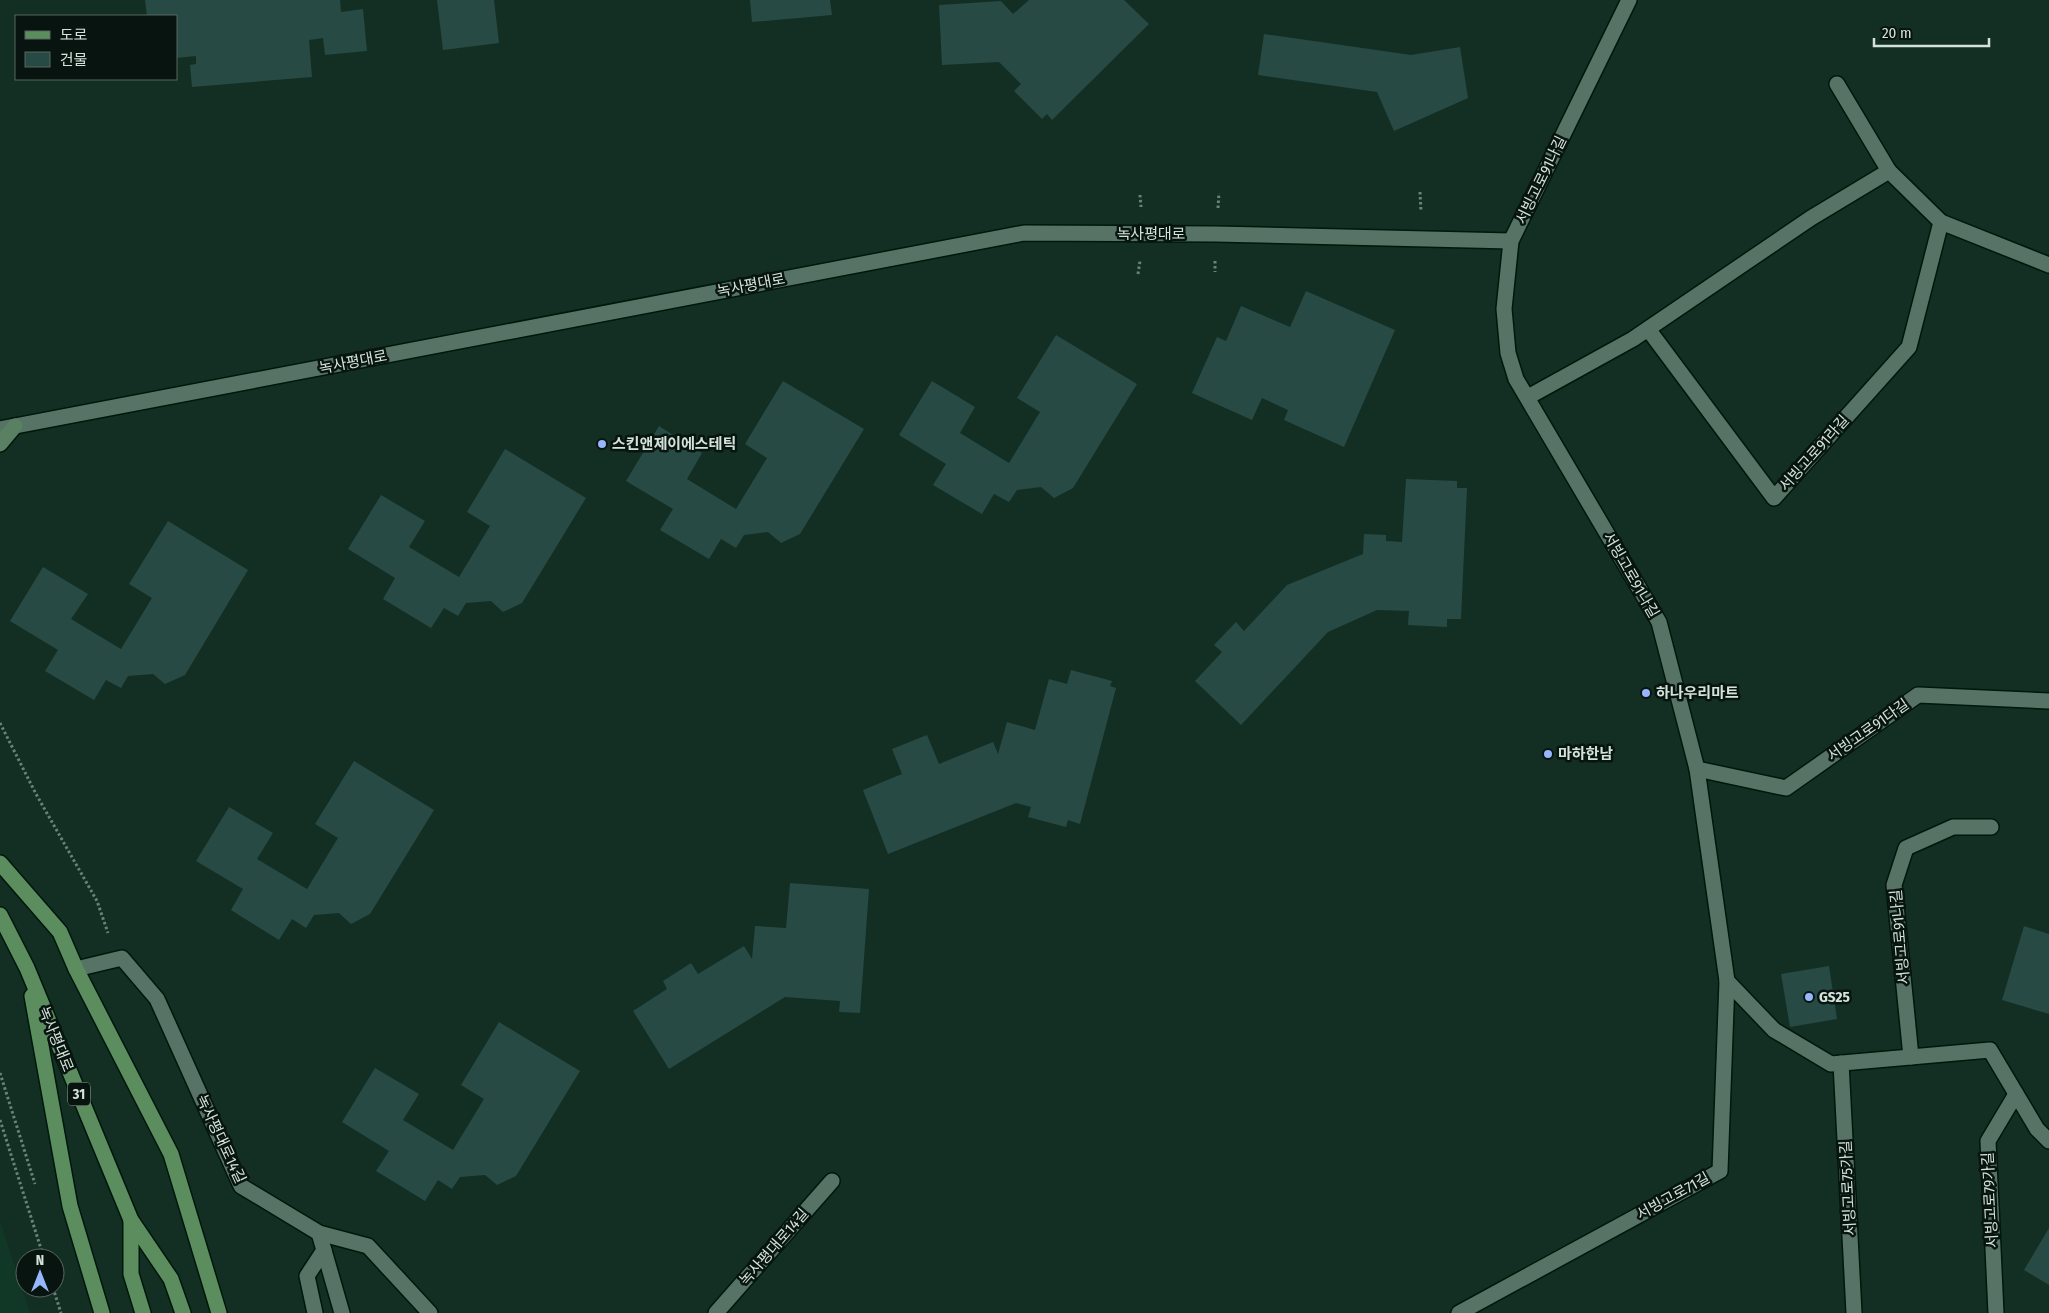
<svg xmlns="http://www.w3.org/2000/svg" width="2049" height="1313" font-family="'Fira Sans Condensed','Noto Sans KR',sans-serif">
  <rect width="100%" height="100%" fill="#132f23"/>
  <path fill="#113727" d="M0 1221 30 1313H0Z"/>
  <g fill="#274a45">
    <path d="M145 0H340L341 12 363 9 367 51 325 55 323 38 309 40 312 77 192 87 190 65 196 64V56L176 58V16H147Z"/>
    <path d="M437 0H494L499 43 443 50Z"/>
    <path d="M750 0H830L832 15 752 22Z"/>
    <path d="M1029 0H1124L1149 24 1052 120 1047 114 1042 119 1014 91 1021 84 999 62 942 65 939 5 1001 1 1013 14Z"/>
    <path d="M1264 34 1411 55 1460 47 1468 98 1394 131 1377 92 1258 75Z"/>
    <path d="M1306 291 1395 330 1344 447 1284 420 1288 410 1262 398 1252 420 1192 393 1217 337 1226 341 1241 306 1290 327Z"/>
    <path d="M1056 335 1137 384 1073 488 1054 498 1041 487 1017 490 1009 502 994 494 982 514 933 485 946 464 899 435 932 381 975 407 960 433 1009 463 1040 412 1017 398Z"/>
    <path d="M783 381 864 429 800 534 781 543 768 532 744 535 736 548 721 539 709 559 660 530 673 509 626 481 659 426 702 453 687 479 736 509 767 458 745 444Z"/>
    <path d="M505 449 586 498 522 603 503 612 491 601 466 603 458 616 444 608 431 628 383 599 395 578 348 549 381 495 425 521 409 547 459 577 490 526 467 512Z"/>
    <path d="M1406 479 1457 481V488H1467L1461 619H1447V627L1408 625 1409 611 1377 610 1328 632 1241 725 1195 681 1222 652 1214 645 1236 622 1244 631 1287 585 1363 554 1364 534 1386 535V541L1402 542Z"/>
    <path d="M168 521 248 570 185 675 165 684 153 674 128 676 121 688 106 680 94 700 45 671 58 650 10 621 43 567 88 594 71 619 121 649 152 598 129 584Z"/>
    <path d="M1071 670 1112 681 1110 686 1116 688 1080 824 1068 820 1066 827 1028 817 1031 807 1016 803 888 854 863 790 902 774 892 749 927 735 939 764 993 742 998 754 1007 722 1035 730 1049 679 1067 684Z"/>
    <path d="M354 761 434 810 370 914 351 924 339 913 314 915 306 928 292 919 279 940 231 910 243 889 196 861 229 807 273 833 257 859 307 889 338 838 315 824Z"/>
    <path d="M790 883 869 889 860 1013 839 1012 840 1001 785 997 669 1069 633 1011 667 989 663 981 691 963 698 974 744 946 752 959 755 926 786 928Z"/>
    <path d="M2024 926 2049 934V1014L2002 1000Z"/>
    <path d="M1829 966 1837 1019 1790 1027 1781 974Z"/>
    <path d="M499 1022 580 1071 516 1176 497 1185 485 1175 460 1177 452 1189 438 1180 425 1201 376 1171 389 1151 342 1122 375 1068 419 1094 403 1120 453 1150 484 1099 461 1085Z"/>
    <path d="M2049 1228V1285L2024 1270Z"/>
  </g>
  <g fill="none" stroke-linecap="round" stroke-linejoin="round">
    <g stroke="#00170c" stroke-width="18">
      <g id="street">
        <path d="M1837 84 1889 171"/>
        <path d="M1648 329 1774 498 1909 347 1941 222"/>
        <path d="M1528 397 1633 339 1811 218 1889 171 1941 222 2049 265"/>
        <path d="M0 429 1024 233 1215 234 1511 241"/>
        <path d="M1697 769 1786 788 1918 695 2049 701"/>
        <path d="M76 969 122 958 157 999 241 1186 319 1233 368 1246 430 1313"/>
        <path d="M1727 981 1774 1030 1831 1064 1990 1050 2037 1129 2049 1141"/>
        <path d="M1911 1057 1894 885 1906 848 1953 827H1991"/>
        <path d="M1841 1063 1854 1313"/>
        <path d="M319 1233 342 1313"/>
        <path d="M315 1313 307 1276 324 1250"/>
        <path d="M716 1313 832 1181"/>
        <path d="M1459 1313 1720 1171 1727 981 1697 769 1659 622 1516 379 1508 353 1504 309 1511 241 1629 0"/>
        <path d="M1996 1313 1988 1141 2016 1094"/>
      </g>
    </g>
    <g stroke="#00170c" stroke-width="18">
      <path id="secondary" d="M0 444 15 426"/>
    </g>
    <g stroke="#00170c" stroke-width="18">
      <g id="primary">
        <path d="M0 863 60 932 76 969 171 1154 219 1313"/>
        <path d="M0 915 27 968 131 1220 171 1279 183 1313"/>
        <path d="M32 996 70 1206 102 1313"/>
        <path d="M131 1220V1274L143 1313"/>
      </g>
    </g>
    <g stroke="#6b8277" stroke-width="3" stroke-dasharray="2.5 2.5" stroke-linecap="butt">
      <path d="M1420 192 1421 212"/>
      <path d="M1140 195 1141 207"/>
      <path d="M1218 208 1219 193"/>
      <path d="M1215 261V272"/>
      <path d="M1138 274 1140 261"/>
      <path d="M0 723 36 794 97 901 108 933"/>
      <path d="M0 1073 35 1184"/>
      <path d="M0 1120 44 1258"/>
      <path d="M53 1288 61 1313"/>
    </g>
    <use href="#street" stroke="#567365" stroke-width="15"/>
    <use href="#secondary" stroke="#598062" stroke-width="15"/>
    <use href="#primary" stroke="#5c8d5f" stroke-width="15"/>
  </g>
  <g fill="#96b6fd" stroke="#08140f" stroke-width="2">
    <circle cx="602" cy="444" r="5"/>
    <circle cx="1646" cy="693" r="5"/>
    <circle cx="1548" cy="754" r="5"/>
    <circle cx="1809" cy="997" r="5"/>
  </g>
  <g text-anchor="middle" dominant-baseline="central" stroke-width="5" stroke-linejoin="round" paint-order="stroke">
    <rect fill="#08140f" stroke="#96a59d" stroke-width="1" x="68" y="1082.5" width="22" height="23" rx="4"/>
    <g font-size="14" font-weight="bold" fill="#d3e3da">
      <text x="79" y="1094">31</text>
    </g>
    <g font-size="15" fill="#d3e3da" stroke="#08140f">
      <text transform="translate(1541 180) rotate(-64)">서빙고로91나길</text>
      <text x="1151" y="234">녹사평대로</text>
      <text transform="translate(751 285) rotate(-11)">녹사평대로</text>
      <text transform="translate(353 362) rotate(-11)">녹사평대로</text>
      <text transform="translate(1814 453) rotate(-48)">서빙고로91라길</text>
      <text transform="translate(1631 575) rotate(60)">서빙고로91나길</text>
      <text transform="translate(1868 730) rotate(-35)">서빙고로91다길</text>
      <text transform="translate(1900 937) rotate(-95)">서빙고로91나길</text>
      <text transform="translate(56 1039) rotate(68)">녹사평대로</text>
      <text transform="translate(221 1139) rotate(65)">녹사평대로14길</text>
      <text transform="translate(1848 1188) rotate(-93)">서빙고로75가길</text>
      <text transform="translate(1673 1196) rotate(-29)">서빙고로71길</text>
      <text transform="translate(1990 1200) rotate(-93)">서빙고로79가길</text>
      <text transform="translate(774 1247) rotate(-49)">녹사평대로14길</text>
    </g>
    <g font-size="15" font-weight="bold" fill="#d3e3da" stroke="#08140f" text-anchor="start">
      <text x="612" y="444">스킨앤제이에스테틱</text>
      <text x="1656" y="693">하나우리마트</text>
      <text x="1558" y="754">마하한남</text>
      <text x="1819" y="997">GS25</text>
    </g>
  </g>
  <rect x="15" y="15" width="162" height="65" fill="#08140f" stroke="#596760"/>
  <rect x="25" y="31" width="25" height="8" fill="#5c8d5f" stroke="#596760"/>
  <text x="60" y="40" font-size="15" fill="#d3e3da">도로</text>
  <rect x="25" y="52" width="25" height="15" fill="#274a45" stroke="#596760"/>
  <text x="60" y="65" font-size="15" fill="#d3e3da">건물</text>
  <g transform="translate(40 1273)"><circle r="24" fill="#08140f" stroke="#596760"/>
  <path d="M0-4L9 19L0 12L-9 19Z" fill="#96b6fd"/>
  <text y="-8" font-size="14" font-weight="bold" text-anchor="middle" fill="#d3e3da">N</text>
  </g>
  <path d="M1874 38v8h115v-8" fill="none" stroke="#d3e3da" stroke-width="2.5"/>
  <text x="1882" y="38" font-size="15" fill="#d3e3da" stroke="#08140f" stroke-width="4" paint-order="stroke">20 m</text>
</svg>
